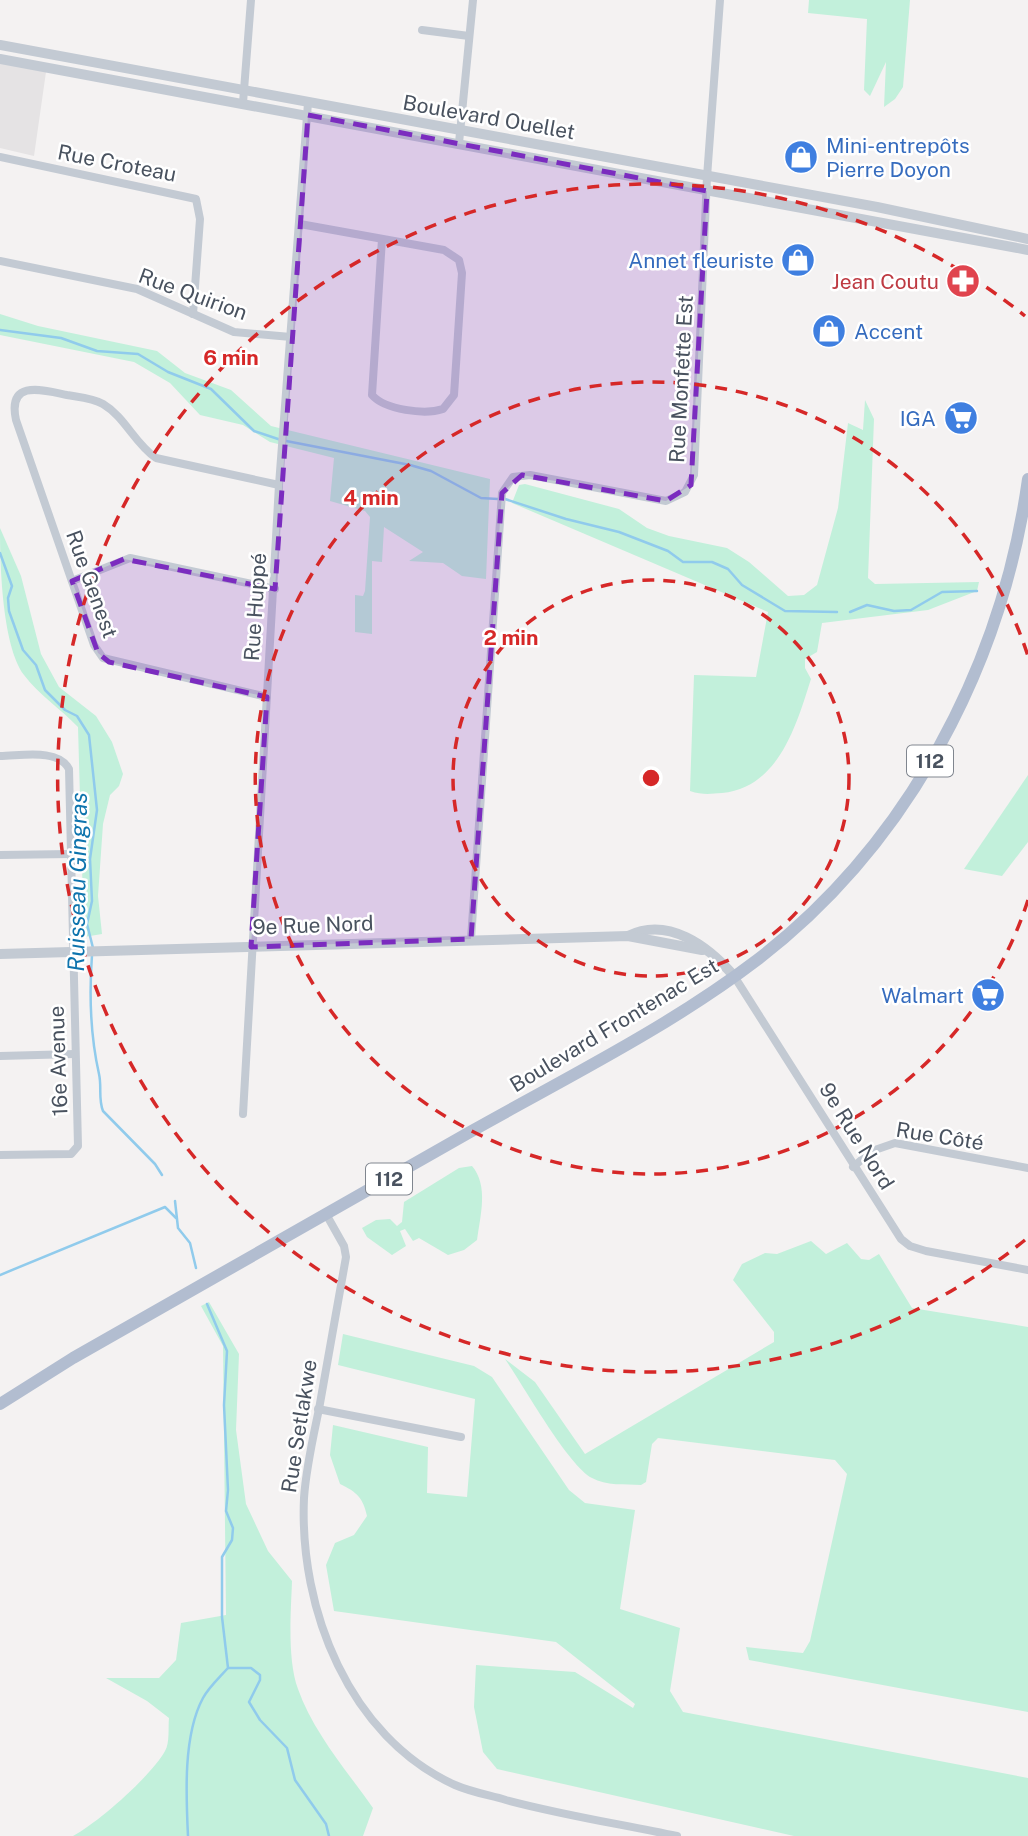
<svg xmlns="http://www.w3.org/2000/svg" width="1028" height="1836" font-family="'Public Sans',sans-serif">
  <rect width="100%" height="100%" fill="#f4f2f2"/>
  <path fill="#e5e3e4" d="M0 63 46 72 34 156 0 148Z"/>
  <g fill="#c2f0db">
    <path d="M809 0H910L903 87 895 99 884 107 886 62 870 96 864 90 867 19 808 13Z"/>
    <path d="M0 314 38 326 157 351 185 373 231 390 271 426 490 479 486 579 462 576 443 563 409 561 423 552 384 527 382 562 372 561V634L355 632V595L363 596 365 591 370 517 365 511 330 501 334 458 270 442 243 425 200 415 170 383 134 362 0 335Z"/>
    <path d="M865 400 874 419 868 578 875 584 979 582 977 591 928 610 822 623 817 652 805 659V668L811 679C796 726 779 787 722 793 710 794 702 795 690 791L694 675 756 677 768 612 512 503 519 485 525 484 619 509 647 528 669 536 727 548 749 562 788 596 804 595 817 585 838 508 848 423 863 430Z"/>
    <path d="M0 528 21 576 41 654 59 687 96 716 112 742 123 774 119 786 110 795 103 824 98 896 102 934 84 937 78 727C61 709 39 695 24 675 2 645 0 564 0 528Z"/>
    <path d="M1028 775V842L1002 876 964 869Z"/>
    <path d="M472 1166C489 1186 480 1216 477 1240L464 1250 448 1255 419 1238 413 1241 405 1229 400 1231 406 1246 392 1255 367 1237 362 1228 376 1220 390 1219 397 1226 402 1222 404 1202 459 1168Z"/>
    <path d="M811 1241 826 1254 847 1243 861 1259 869 1260 879 1254 912 1308 1028 1327V1712L749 1660 746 1647 803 1653 810 1641 847 1474 835 1460 658 1438 652 1444 646 1482 641 1485C625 1484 606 1486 592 1478 567 1464 524 1386 505 1359L535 1382 585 1454 774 1342V1332L733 1280 742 1264 765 1253 777 1254Z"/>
    <path d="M209 1302 239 1354 236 1430 246 1504 268 1551 292 1581C291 1612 287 1659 298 1689 313 1732 347 1771 373 1808L363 1836H73C99 1822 151 1776 165 1751 170 1743 168 1727 169 1718L147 1701 106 1678H159L176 1660 181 1623 226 1615 223 1346 201 1306Z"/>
    <path d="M343 1334 474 1366 492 1377 569 1490 585 1503 635 1510 620 1609 680 1628 670 1691 683 1712 1028 1778V1836H794L497 1769 483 1752 474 1707 476 1665 575 1672 633 1708 635 1704 556 1642 334 1611 326 1565 335 1543 354 1535 367 1516C363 1498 357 1492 340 1484L330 1455 333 1425 428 1447 427 1493 467 1497 475 1399 338 1365Z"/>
  </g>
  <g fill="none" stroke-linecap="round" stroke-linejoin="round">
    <g stroke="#90cbec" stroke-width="2.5">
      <path d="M0 330 61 338 97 351 138 354 168 372 211 389 254 431 281 440 410 465 431 471 481 498 498 499"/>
      <path d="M505 499 566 519 619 532 668 551 683 562H712L728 569 742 585 785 611 837 612"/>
      <path d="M0 553 12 586 8 598 9 611 23 650 36 665 45 690 65 710 77 716 89 735 97 810 90 859 92 901 87 924 93 948"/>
      <path d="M850 612 867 605 894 611 911 610 942 592 977 591"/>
      <path d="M92 955C89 996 90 1034 99 1074 102 1087 98 1098 103 1111L155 1164 162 1175"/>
      <path d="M175 1201 178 1228 190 1243 196 1268"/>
      <path d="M0 1275 165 1207 176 1218"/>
      <path d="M207 1304 227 1351 224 1405 228 1490 226 1511 233 1528 232 1540 222 1557V1617L228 1668"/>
      <path d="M228 1668H251L260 1675V1680L249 1702 260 1720 287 1748 295 1780 326 1824 329 1836"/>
      <path d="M188 1836C186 1795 183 1735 203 1698 209 1687 219 1678 227 1669"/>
    </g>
    <g stroke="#c3cad3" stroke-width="8">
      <path d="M422 30 469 36"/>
      <path d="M243 103 251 0"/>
      <path d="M459 143 473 0"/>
      <path d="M0 157 196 199 200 219 193 314"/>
      <path d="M300 224 444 250 459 260 462 273 454 395 443 409C425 415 385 410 372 395L382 239"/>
      <path d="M0 261 137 289 234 332 291 337"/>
      <path d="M72 581 130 558 275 589"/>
      <path d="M267 697 103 658 94 645 16 420C7 379 43 390 67 395 78 397 93 398 103 404 125 417 135 444 156 458L279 485"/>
      <path d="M0 756C21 756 58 748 69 769L78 1146 71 1154 0 1155"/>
      <path d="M0 855 71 854"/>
      <path d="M471 939 502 493 513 477 530 475 666 501 685 492 694 475 707 177 720 0"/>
      <path d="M734 976 901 1239 910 1246 926 1251 1028 1270"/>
      <path d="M0 1056 75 1054"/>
      <path d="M243 1114 279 485 308 103"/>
      <path d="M853 1167 872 1151 895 1143 1028 1168"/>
      <path d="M326 1214 344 1246 346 1257C337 1308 328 1358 319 1409 313 1438 306 1468 304 1498 299 1609 349 1737 455 1785 471 1792 489 1795 506 1800 562 1815 620 1824 677 1836"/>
      <path d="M318 1409 461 1437"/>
    </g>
    <g stroke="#c3cad3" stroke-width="10">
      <path d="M0 45 877 207 1028 239"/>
      <path d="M0 59 1028 250"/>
      <path d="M628 936C668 916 708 946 734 976"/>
      <path d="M0 954 628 936 702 950"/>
    </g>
    <path stroke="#b2bdd0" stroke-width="12" d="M0 1404 73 1358C206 1283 338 1207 470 1132 566 1078 669 1027 757 960 908 844 1002 666 1028 479"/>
  </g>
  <path fill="#7b2cbf" fill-opacity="0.2" stroke="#7b2cbf" stroke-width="5" stroke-dasharray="14 9" stroke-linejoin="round" d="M308 115 707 191 691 485 666 501 522 475 502 493 471 939 251 947 267 697 109 662 98 653 72 581 124 559 275 589Z"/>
  <g fill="none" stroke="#d62828" stroke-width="3.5" stroke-dasharray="12 9">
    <circle cx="651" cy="778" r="198"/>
    <path d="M1028 900A396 396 0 1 1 1028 656"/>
    <path d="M1025 1240A594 594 0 1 1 1025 316"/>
  </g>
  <defs>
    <g id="shop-disc" transform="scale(1.75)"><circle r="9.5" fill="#3f7fe0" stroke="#fff"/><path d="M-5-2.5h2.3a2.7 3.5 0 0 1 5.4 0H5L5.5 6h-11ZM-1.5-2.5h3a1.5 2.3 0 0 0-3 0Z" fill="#fff"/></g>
    <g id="pharmacy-disc" transform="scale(1.75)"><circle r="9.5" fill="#e0444e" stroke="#fff"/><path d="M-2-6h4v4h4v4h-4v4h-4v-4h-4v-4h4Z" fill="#fff"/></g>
    <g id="supermarket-disc" transform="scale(1.75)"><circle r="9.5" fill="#3f7fe0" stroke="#fff"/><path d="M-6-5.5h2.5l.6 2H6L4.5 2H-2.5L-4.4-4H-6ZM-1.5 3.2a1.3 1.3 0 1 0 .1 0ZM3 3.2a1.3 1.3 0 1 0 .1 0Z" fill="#fff"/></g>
  </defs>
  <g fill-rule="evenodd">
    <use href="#shop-disc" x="801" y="157"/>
    <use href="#shop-disc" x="798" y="260"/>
    <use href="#pharmacy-disc" x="963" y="281"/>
    <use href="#shop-disc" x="829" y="331"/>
    <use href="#supermarket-disc" x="961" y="418"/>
    <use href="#supermarket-disc" x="988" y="995"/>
  </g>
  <g text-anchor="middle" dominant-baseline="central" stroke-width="5" stroke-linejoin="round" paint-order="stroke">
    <g fill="#fff" stroke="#80868f" stroke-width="2">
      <rect x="907" y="745.5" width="46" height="31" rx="5"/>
      <rect x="366" y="1163.5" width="46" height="31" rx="5"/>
    </g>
    <g font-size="19" font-weight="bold" fill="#49525f">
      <text x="930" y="761">112</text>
      <text x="389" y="1179">112</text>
    </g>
    <g font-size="21" fill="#49525f" stroke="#fff">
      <text transform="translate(489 117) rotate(10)">Boulevard Ouellet</text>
      <text transform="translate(117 163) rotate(11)">Rue Croteau</text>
      <text transform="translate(193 294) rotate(20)">Rue Quirion</text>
      <text transform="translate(681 379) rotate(-87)">Rue Monfette Est</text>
      <text transform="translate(92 584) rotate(70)">Rue Genest</text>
      <text transform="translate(255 607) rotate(-86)">Rue Huppé</text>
      <text transform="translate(313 925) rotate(-2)">9e Rue Nord</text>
      <text transform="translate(614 1025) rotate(-31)">Boulevard Frontenac Est</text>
      <text transform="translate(58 1061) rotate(-92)">16e Avenue</text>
      <text transform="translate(857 1136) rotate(58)">9e Rue Nord</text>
      <text transform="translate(940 1136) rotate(9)">Rue Côté</text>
      <text transform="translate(299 1426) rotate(-81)">Rue Setlakwe</text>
    </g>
    <g font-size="21" fill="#366cbe" stroke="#fff" text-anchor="end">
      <text x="826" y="145" text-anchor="start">Mini-entrepôts<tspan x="826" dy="24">Pierre Doyon</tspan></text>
      <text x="774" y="260">Annet fleuriste</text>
      <text x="854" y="331" text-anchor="start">Accent</text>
      <text x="936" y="418">IGA</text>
      <text x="964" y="995">Walmart</text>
    </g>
    <g font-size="21" fill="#be3a42" stroke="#fff" text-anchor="end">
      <text x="939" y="281">Jean Coutu</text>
    </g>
    <g font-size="23" font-style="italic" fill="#0e74ad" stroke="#fff">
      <text transform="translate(77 882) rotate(-89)">Ruisseau Gingras</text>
    </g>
  </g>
  <circle cx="651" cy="778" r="10" fill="#d62828" stroke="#fff" stroke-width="3.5"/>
  <g font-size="21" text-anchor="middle" font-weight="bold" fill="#d62828" stroke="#fff" stroke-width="5" stroke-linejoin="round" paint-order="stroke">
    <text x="231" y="365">6 min</text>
    <text x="371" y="505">4 min</text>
    <text x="511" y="645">2 min</text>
  </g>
</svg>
